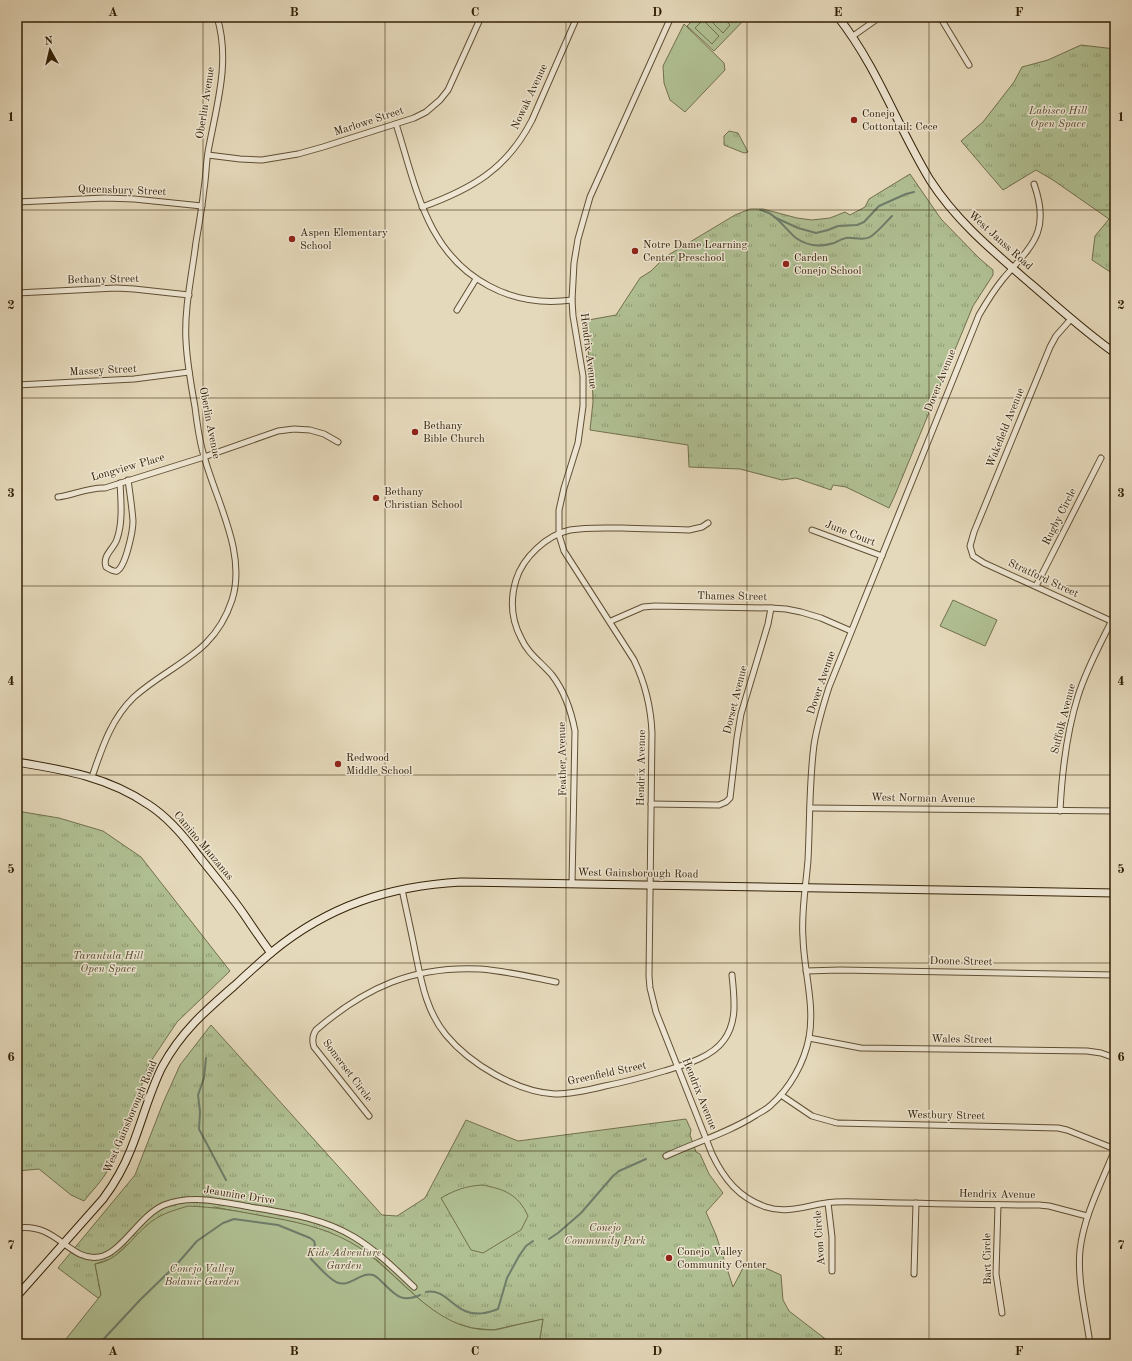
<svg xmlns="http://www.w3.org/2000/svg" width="1132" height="1361" font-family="'Old Standard TT',serif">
  <defs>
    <pattern id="grass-tufts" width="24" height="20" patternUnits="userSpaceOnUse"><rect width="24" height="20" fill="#b0c093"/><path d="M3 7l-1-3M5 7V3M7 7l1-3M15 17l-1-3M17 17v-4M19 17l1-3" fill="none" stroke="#909c76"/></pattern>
  </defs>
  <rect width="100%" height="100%" fill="#e5d9bb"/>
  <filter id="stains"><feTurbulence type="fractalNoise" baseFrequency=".005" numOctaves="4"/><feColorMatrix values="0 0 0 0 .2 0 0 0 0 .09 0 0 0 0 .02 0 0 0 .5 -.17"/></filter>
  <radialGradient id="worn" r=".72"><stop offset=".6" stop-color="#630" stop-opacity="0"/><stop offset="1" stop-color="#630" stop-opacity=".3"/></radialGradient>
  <g fill="url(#grass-tufts)" stroke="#72704d">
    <path d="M696 17H747L714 51 687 26Z"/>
    <path d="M1081 45 1115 49V275L1092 260 1095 236 1109 219 1053 180 1036 170 1003 190 961 141 983 122 1014 82 1022 67 1048 60Z"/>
    <path d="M729 131 738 133 748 152 744 153 724 145V136Z"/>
    <path d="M910 174 941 219 979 258 993 270V275L973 306 895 495 889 508 846 487 833 485 831 490 796 478 782 480 740 469 689 467 688 445 590 430 593 402 592 374 583 321 616 315 640 278 651 271 665 257 735 215 750 209H763L797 218 812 220 830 218 845 212 850 215 865 207 869 199Z"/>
    <path d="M17 811 59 818 103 831 141 857 230 971 177 1022 149 1064C136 1100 125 1141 105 1175 99 1184 91 1192 84 1201L71 1195 39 1169 17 1171Z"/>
    <path d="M211 1025 382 1215 397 1216 425 1198 466 1120 518 1141 686 1119 691 1130 690 1135 696 1152 700 1154 709 1174 723 1193 706 1212 716 1235 733 1287 743 1268 761 1266 781 1275 783 1300 789 1311 832 1344H539L543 1319 493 1330 472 1328 451 1322 440 1316 420 1300 377 1260 329 1232 294 1222 214 1207 128 1244 113 1258 95 1264 101 1295 98 1298 58 1268 135 1175 163 1103 180 1065Z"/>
  </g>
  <g fill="#b0c093" stroke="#72704d">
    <path d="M707 17H722L730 25 723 33Z"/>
    <path d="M703 20 719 36 712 44 695 28Z"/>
    <path d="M684 24 724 63 725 70 685 112 670 100 664 83 663 66Z"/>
    <path d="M953 600 997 620 985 646 940 626Z"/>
    <path d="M482 1185C504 1189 518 1194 528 1216L521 1230 483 1253 471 1250 441 1198C455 1190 466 1186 482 1185Z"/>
    <path d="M188 1206C215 1207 237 1211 263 1216 293 1221 323 1227 350 1242 398 1268 431 1332 493 1330 498 1330 503 1328 508 1327 519 1324 531 1322 543 1319L539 1344H62L101 1295 95 1264C119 1260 129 1241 146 1226 159 1214 172 1211 188 1206Z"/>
  </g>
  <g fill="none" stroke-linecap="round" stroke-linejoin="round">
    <g stroke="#6e7d6b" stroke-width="2">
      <path d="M760 210C775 212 785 229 796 238 807 246 821 247 834 243 838 241 841 239 846 238 853 237 863 241 870 237 877 233 886 222 892 216"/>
      <path d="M774 217 798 228 816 233 828 230 838 226 857 225 864 222 879 206 906 194 914 192"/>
      <path d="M206 1058 204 1078 198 1095 200 1112 199 1129 226 1180"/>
      <path d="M549 1239 558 1233 581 1213 613 1176 619 1171 646 1159"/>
      <path d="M426 1292C442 1288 452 1306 465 1311 477 1316 487 1313 498 1309L507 1278 519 1256 526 1246 533 1241"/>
      <path d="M99 1344 140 1300 177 1264 197 1241 223 1223 234 1219 278 1225 310 1238 314 1241 315 1245 310 1255 311 1259C318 1266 327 1277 336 1282 350 1289 360 1271 373 1275 376 1276 379 1279 381 1281 394 1293 400 1304 420 1295"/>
    </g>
    <g stroke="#604f34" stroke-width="7">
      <g id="street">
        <path d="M671 17 590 197 578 239 574 263 572 300 573 316 583 376V406L578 443 564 488 559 510V535L564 551 634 660C645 683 651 707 652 733L649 976 650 988 656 1012 712 1154C724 1179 739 1198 766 1207 790 1215 812 1203 835 1202 856 1201 878 1203 899 1203 946 1204 992 1205 1039 1205L1049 1206 1087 1216"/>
        <path d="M940 17 969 65"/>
        <path d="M853 36 880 17"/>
        <path d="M396 124C416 186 426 253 489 286 515 300 542 304 572 300"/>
        <path d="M208 155 240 159 262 160 298 154 323 147 414 118 426 112 440 100 448 90 481 17"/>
        <path d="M17 202 105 198 134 199 202 206"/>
        <path d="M422 207C472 189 507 169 532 120L577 17"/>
        <path d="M17 293 116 288 134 289 189 295"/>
        <path d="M457 310 476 279"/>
        <path d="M1071 319 1056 336 1050 347 974 532 970 546 973 556 984 563 1111 621"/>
        <path d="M17 385 134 379 189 372"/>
        <path d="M120 483C121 501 123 522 117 539 114 549 102 555 106 567 109 569 113 572 117 571 126 566 133 530 133 521 132 507 130 494 128 480"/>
        <path d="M58 497C74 495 89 487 105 488L204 457 278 431 294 429 310 430 324 434 338 442"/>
        <path d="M812 530 882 556"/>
        <path d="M1036 586 1101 458"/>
        <path d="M611 621 643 607 655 606 771 608 786 609 801 612 821 618 851 631"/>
        <path d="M92 777C102 748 111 719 134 697 172 663 214 655 232 600 247 553 216 501 204 456 199 440 197 423 195 407 191 385 187 363 186 341 184 309 192 275 196 242 199 225 202 207 204 189 206 177 206 164 208 152 216 107 231 62 217 17"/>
        <path d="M651 804 719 805 726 802 730 798 737 738 741 714 768 624 771 608"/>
        <path d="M810 808 1115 811"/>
        <path d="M1060 811C1062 771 1066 734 1078 696 1087 667 1102 641 1115 614"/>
        <path d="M572 884 575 731C571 710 565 692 552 675 541 662 528 654 521 638 511 619 510 600 516 580 523 557 547 535 570 530 587 527 605 528 622 528 644 529 667 529 689 530L702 527 708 523"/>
        <path d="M402 889C406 909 411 930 415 951 421 980 426 1011 446 1035 470 1064 517 1092 555 1094 572 1094 589 1090 605 1086 625 1082 644 1077 664 1071 684 1065 711 1058 724 1040 738 1021 734 997 732 975"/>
        <path d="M806 971 840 970 1115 975"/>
        <path d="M809 1038 861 1048 1087 1051 1101 1053 1115 1058"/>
        <path d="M781 1095 812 1116 837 1123 1058 1128 1067 1130 1115 1149"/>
        <path d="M369 1116 314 1047C312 1041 312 1036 316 1030 366 987 413 966 480 969 506 971 531 977 556 982"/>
        <path d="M666 1156C696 1142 728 1133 756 1115 761 1112 767 1109 771 1105 790 1088 804 1063 809 1038 815 1004 804 972 803 938 801 912 806 886 808 860 810 822 809 783 814 745 817 725 823 706 829 687L979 315C986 303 994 290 1003 279 1032 245 1051 232 1034 184"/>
        <path d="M828 1203 832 1237V1271"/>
        <path d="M998 1205 996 1274 1002 1313"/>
        <path d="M17 1228C57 1222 69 1262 99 1257 121 1254 140 1215 164 1205 192 1194 222 1202 250 1207 286 1213 323 1218 354 1237 377 1251 395 1269 414 1287"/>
        <path d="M914 1274 916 1203"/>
        <path d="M1090 1344C1086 1314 1077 1280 1080 1250 1084 1215 1102 1182 1115 1149"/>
      </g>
    </g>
    <g stroke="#332107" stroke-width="9">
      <g id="secondary">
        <path d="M838 17C878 68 897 126 930 180 957 222 994 252 1031 284 1058 307 1085 332 1115 353"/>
        <path d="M17 762C65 770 108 777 149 805 169 818 184 836 198 855 213 874 229 893 243 913 252 926 261 940 271 953"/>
        <path d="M17 1296 103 1199C115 1183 124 1167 131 1149 142 1122 149 1093 162 1067 181 1032 204 1012 234 986 246 975 259 963 272 952 328 906 389 886 461 882L1115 893"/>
      </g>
    </g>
    <use href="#street" stroke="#eee6d3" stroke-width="5"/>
    <use href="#secondary" stroke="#eee6d3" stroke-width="7"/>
  </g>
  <path fill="none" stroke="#332107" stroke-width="1" stroke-opacity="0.55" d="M203 17V1344M385 17V1344M566 17V1344M747 17V1344M929 17V1344M17 210H1115M17 398H1115M17 586H1115M17 775H1115M17 963H1115M17 1151H1115"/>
  <g fill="#8f2418" stroke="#eee6d3" stroke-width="1.5">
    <circle cx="854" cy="120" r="4"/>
    <circle cx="292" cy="239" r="4"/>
    <circle cx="635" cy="251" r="4"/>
    <circle cx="786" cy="264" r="4"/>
    <circle cx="415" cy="432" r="4"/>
    <circle cx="376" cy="498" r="4"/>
    <circle cx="338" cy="764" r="4"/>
    <circle cx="669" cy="1258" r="4"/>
  </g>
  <g text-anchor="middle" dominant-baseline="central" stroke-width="3" stroke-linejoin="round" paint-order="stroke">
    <g font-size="11" fill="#332107" stroke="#eee6d3">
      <text transform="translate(530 97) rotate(-65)">Nowak Avenue</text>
      <text transform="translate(206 103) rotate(-81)">Oberlin Avenue</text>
      <text transform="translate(369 122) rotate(-18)">Marlowe Street</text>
      <text transform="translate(122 191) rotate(2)">Queensbury Street</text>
      <text transform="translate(1000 241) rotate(42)">West Janss Road</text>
      <text transform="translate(103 280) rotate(-1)">Bethany Street</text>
      <text transform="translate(588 351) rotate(83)">Hendrix Avenue</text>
      <text transform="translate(103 371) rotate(-3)">Massey Street</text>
      <text transform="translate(941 381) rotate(-68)">Dover Avenue</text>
      <text transform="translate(209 423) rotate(79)">Oberlin Avenue</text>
      <text transform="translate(1006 428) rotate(-68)">Wakefield Avenue</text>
      <text transform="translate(128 468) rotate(-16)">Longview Place</text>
      <text transform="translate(1060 517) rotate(-63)">Rugby Circle</text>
      <text transform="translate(850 534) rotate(21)">June Court</text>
      <text transform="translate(1043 579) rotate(25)">Stratford Street</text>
      <text transform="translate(732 597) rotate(1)">Thames Street</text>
      <text transform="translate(822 683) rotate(-71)">Dover Avenue</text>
      <text transform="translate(736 700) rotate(-76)">Dorset Avenue</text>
      <text transform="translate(1064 719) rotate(-76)">Suffolk Avenue</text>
      <text transform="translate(563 759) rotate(-91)">Feather Avenue</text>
      <text transform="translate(642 768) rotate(-89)">Hendrix Avenue</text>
      <text transform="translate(923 799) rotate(1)">West Norman Avenue</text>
      <text transform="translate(203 846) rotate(50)">Camino Manzanas</text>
      <text transform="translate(638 874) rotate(1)">West Gainsborough Road</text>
      <text transform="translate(961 962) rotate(1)">Doone Street</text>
      <text transform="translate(962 1040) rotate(1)">Wales Street</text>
      <text transform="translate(347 1071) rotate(53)">Somerset Circle</text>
      <text transform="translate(607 1074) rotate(-12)">Greenfield Street</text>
      <text transform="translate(699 1094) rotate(68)">Hendrix Avenue</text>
      <text transform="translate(946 1116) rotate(1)">Westbury Street</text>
      <text transform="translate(131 1117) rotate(-67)">West Gainsborough Road</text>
      <text transform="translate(997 1195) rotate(1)">Hendrix Avenue</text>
      <text transform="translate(239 1196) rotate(9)">Jeaunine Drive</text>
      <text transform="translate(820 1238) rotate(-94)">Avon Circle</text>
      <text transform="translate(988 1259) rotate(-91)">Bart Circle</text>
    </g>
    <g font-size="11" font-style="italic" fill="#52492a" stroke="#eee6d3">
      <text x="1058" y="111">Labisco Hill<tspan x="1058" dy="13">Open Space</tspan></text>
      <text x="108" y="956">Tarantula Hill<tspan x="108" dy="13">Open Space</tspan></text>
      <text x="605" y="1228">Conejo<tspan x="605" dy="13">Community Park</tspan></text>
      <text x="344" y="1253">Kids Adventure<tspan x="344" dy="13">Garden</tspan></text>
      <text x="202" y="1269">Conejo Valley<tspan x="202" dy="13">Botanic Garden</tspan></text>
    </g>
    <g font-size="11" fill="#332107" stroke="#eee6d3" text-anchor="start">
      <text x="862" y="114">Conejo<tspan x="862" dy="13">Cottontail: Cece</tspan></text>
      <text x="300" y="233">Aspen Elementary<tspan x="300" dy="13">School</tspan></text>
      <text x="643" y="245">Notre Dame Learning<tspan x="643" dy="13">Center Preschool</tspan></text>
      <text x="794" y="258">Carden<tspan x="794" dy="13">Conejo School</tspan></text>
      <text x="423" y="426">Bethany<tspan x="423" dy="13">Bible Church</tspan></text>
      <text x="384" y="492">Bethany<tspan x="384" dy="13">Christian School</tspan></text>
      <text x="346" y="758">Redwood<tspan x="346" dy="13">Middle School</tspan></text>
      <text x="677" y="1252">Conejo Valley<tspan x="677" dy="13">Community Center</tspan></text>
    </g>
  </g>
  <rect width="1132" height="1361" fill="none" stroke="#e5d9bb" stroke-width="44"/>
  <g transform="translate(50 50) rotate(352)" stroke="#eee6d3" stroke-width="3" paint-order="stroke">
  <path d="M0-3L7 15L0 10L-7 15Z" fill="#332107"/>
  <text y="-6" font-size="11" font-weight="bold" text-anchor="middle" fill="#332107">N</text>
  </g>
  <rect x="22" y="22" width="1088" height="1317" fill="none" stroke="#332107" stroke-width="1.5"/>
  <g font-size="13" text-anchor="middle" font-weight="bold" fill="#332107">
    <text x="113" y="16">A</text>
    <text x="294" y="16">B</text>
    <text x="475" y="16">C</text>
    <text x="657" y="16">D</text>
    <text x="838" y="16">E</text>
    <text x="1019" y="16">F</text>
    <text x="11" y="121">1</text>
    <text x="1121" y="121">1</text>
    <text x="11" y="309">2</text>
    <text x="1121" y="309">2</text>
    <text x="11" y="497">3</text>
    <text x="1121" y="497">3</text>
    <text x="11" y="685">4</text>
    <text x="1121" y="685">4</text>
    <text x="11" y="873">5</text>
    <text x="1121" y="873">5</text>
    <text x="11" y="1061">6</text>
    <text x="1121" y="1061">6</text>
    <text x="11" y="1249">7</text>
    <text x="1121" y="1249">7</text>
    <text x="113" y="1355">A</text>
    <text x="294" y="1355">B</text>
    <text x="475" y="1355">C</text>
    <text x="657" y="1355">D</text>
    <text x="838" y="1355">E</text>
    <text x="1019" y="1355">F</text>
  </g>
  <rect width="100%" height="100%" filter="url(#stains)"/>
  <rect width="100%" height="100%" fill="url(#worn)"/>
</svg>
